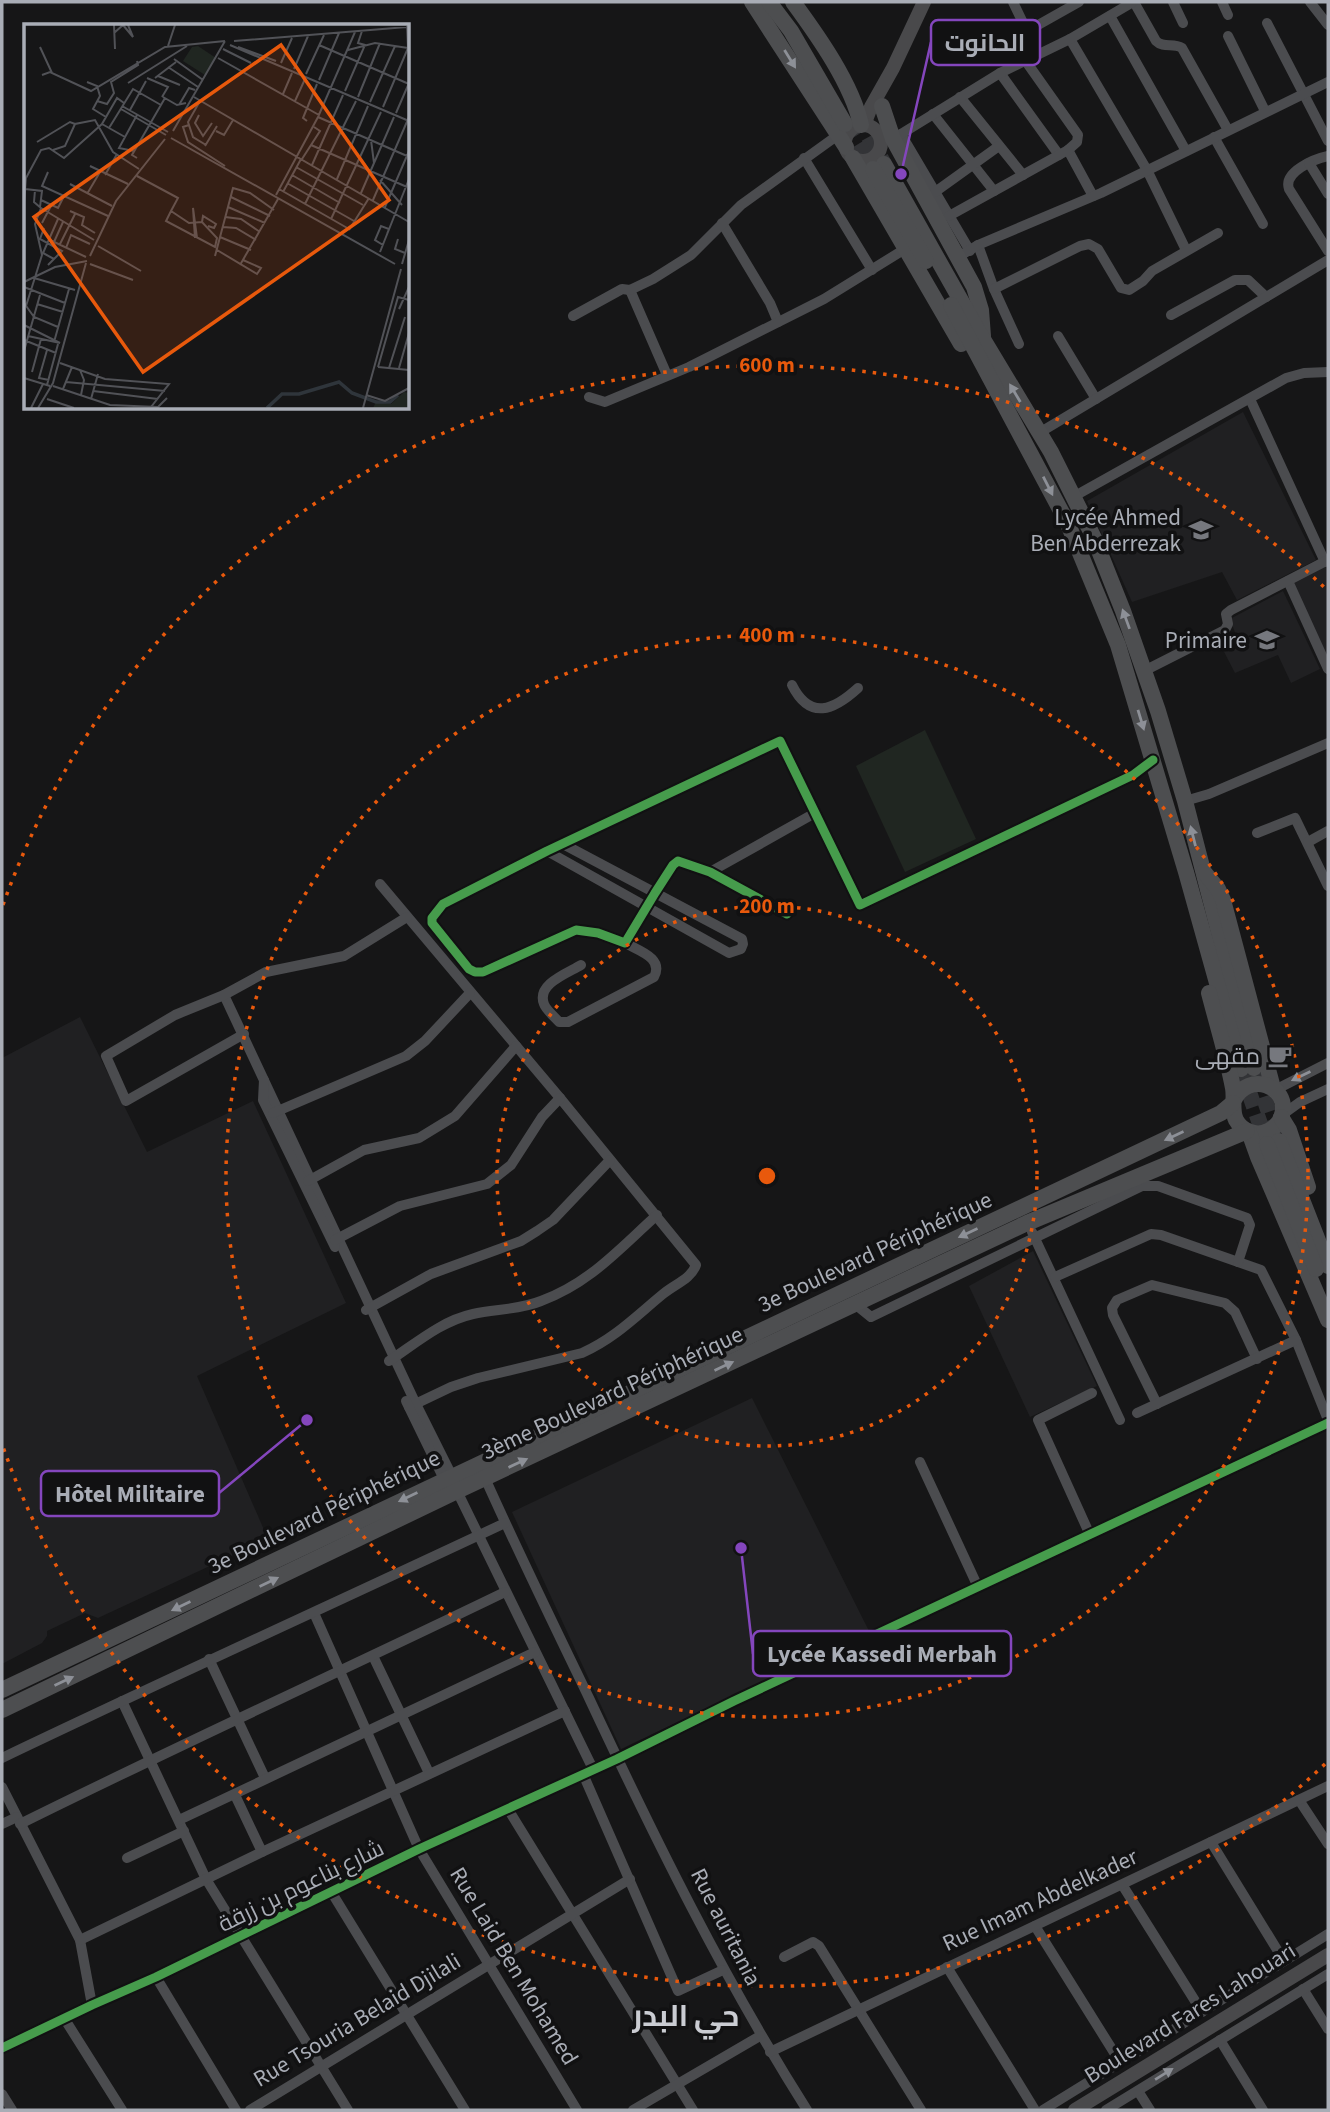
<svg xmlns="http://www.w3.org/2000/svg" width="1330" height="2112" font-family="'Source Sans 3',Cairo,sans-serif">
  <rect width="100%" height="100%" fill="#161617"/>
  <g fill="#202022">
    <path d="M1243 412 1316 560 1237 600 1222 572 1132 602 1087 501Z"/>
    <path d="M1328 560V662L1288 578Z"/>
    <path d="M1283 591 1320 669 1291 683 1278 655 1235 673 1220 644 1236 635 1230 619Z"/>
    <path d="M80 1017 147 1152 253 1101 346 1303 197 1376 268 1539 98 1618 85 1613 47 1631V1636L42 1643 2 1664V1058Z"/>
    <path d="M1033 1251 1097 1386 1030 1417 969 1286Z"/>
    <path d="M752 1398 869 1631 621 1749 512 1512Z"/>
  </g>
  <path fill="#202621" d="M925 730 976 839 905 872 856 766Z"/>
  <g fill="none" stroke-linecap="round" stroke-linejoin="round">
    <g stroke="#333437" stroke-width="16" stroke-dasharray="16 8" stroke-linecap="butt">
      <path d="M857 116 884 164"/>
      <path d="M845 124 873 169"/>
      <path d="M1241 1069 1267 1144"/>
      <path d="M1256 1074 1278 1139"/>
    </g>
    <g stroke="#4b4c4f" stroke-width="10">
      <path d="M1013 2 1025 27 1031 29 1079 2"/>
      <path d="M1134 2 1156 41C1164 49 1173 42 1182 48L1228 130"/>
      <path d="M1173 2 1183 23"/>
      <path d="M1222 2 1228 15"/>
      <path d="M1310 2 1328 25"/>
      <path d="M1110 16 1186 151"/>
      <path d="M1267 23 1328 141"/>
      <path d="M1228 36 1265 111"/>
      <path d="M1070 39 1147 170 1186 250"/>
      <path d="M1000 73 1059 155"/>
      <path d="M960 97 1023 175"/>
      <path d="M933 114 994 191"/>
      <path d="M901 134 970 251"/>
      <path d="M1214 137 1263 224"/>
      <path d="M893 139 1000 73 1070 39 1133 2"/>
      <path d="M1068 150 1093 196"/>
      <path d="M1328 156C1314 159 1283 172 1289 189L1328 251"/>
      <path d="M804 158 872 270"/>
      <path d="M1309 163 1328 194"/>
      <path d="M935 192 999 146"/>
      <path d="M949 216 1068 150 1077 142 1078 135 1025 60"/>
      <path d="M722 223 770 303 778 322"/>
      <path d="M978 245 994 289 1019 344"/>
      <path d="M958 257 978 245 1101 193 1328 82"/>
      <path d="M994 289 1080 246 1089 244 1098 249 1121 288 1129 290 1143 281 1152 271 1218 233"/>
      <path d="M630 290 667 375"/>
      <path d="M1171 315 1235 280H1248L1266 297"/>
      <path d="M573 316 622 289 630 290 653 279 691 255 741 205 838 135"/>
      <path d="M1058 336 1096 399"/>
      <path d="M589 397 605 402 689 367 824 299 905 249"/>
      <path d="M1250 399 1325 562"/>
      <path d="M1039 433 1328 260"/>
      <path d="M1073 497 1286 378 1304 373 1328 372"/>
      <path d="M1288 581 1328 669"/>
      <path d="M1144 671 1225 630 1228 624 1226 614 1231 610 1328 560"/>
      <path d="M792 685C810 721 834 710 858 688"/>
      <path d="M1185 801 1209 794 1328 743"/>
      <path d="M1257 833 1295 818 1328 886"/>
      <path d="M1308 842 1328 831"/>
      <path d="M547 851 729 953 741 949 743 944 742 939 563 844"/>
      <path d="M710 872 815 813"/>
      <path d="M380 884 560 1098 696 1265C691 1279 675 1284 663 1294 635 1317 615 1338 582 1353L478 1378 451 1387 409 1407"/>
      <path d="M787 914 710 872 678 861 673 865 655 893 625 943 598 933 576 930 483 972H475L469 969 432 923V918L443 904 547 851 780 741 860 905 1133 775 1153 760"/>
      <path d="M581 965C568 973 536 984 544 1004 546 1010 555 1017 559 1022H568L654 977C664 958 639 951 625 943"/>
      <path d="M224 995 414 1400 452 1476"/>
      <path d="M244 1034 126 1101 106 1056 175 1015 224 995 266 972 344 956 407 917"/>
      <path d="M264 1080 263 1100 335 1247"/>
      <path d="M1275 1090 1328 1063"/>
      <path d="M273 1113 406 1056 425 1041 470 993"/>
      <path d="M1282 1115 1300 1102 1328 1089"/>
      <path d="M308 1181 364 1150 419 1138 455 1116 516 1046"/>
      <path d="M1032 1232 1120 1420"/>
      <path d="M335 1240 400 1206 487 1184 511 1165 542 1117 560 1098"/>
      <path d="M1055 1277 1151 1234 1161 1235 1261 1270 1296 1340 1328 1420"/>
      <path d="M855 1304 871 1317 1142 1186H1158L1247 1218 1250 1225 1238 1262"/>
      <path d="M366 1310 431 1274 521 1241 537 1231 553 1220 610 1160"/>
      <path d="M389 1361C415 1344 441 1321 473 1314 495 1309 519 1310 541 1301 590 1283 619 1249 657 1215"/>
      <path d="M406 1401 444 1479"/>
      <path d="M1157 1404 1113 1315 1112 1308 1117 1300 1152 1285 1225 1303 1235 1312 1257 1359"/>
      <path d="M1137 1413 1296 1340"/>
      <path d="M920 1462 978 1587"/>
      <path d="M485 1478C518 1552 554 1625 589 1698 655 1839 724 1979 807 2110"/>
      <path d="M457 1491 593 1769"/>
      <path d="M1090 1535 1038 1420 1092 1393"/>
      <path d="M314 1613 419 1849 577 2110"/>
      <path d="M373 1656 429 1773"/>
      <path d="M209 1659 265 1778"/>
      <path d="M122 1701 206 1879 348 2110"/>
      <path d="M2 1758C169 1678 337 1602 505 1523"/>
      <path d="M583 1774 678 1991 723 1970"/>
      <path d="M2 1787 80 1940 92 2005"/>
      <path d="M235 1795 262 1852"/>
      <path d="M1299 1800 1328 1844"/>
      <path d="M508 1809 693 2110"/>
      <path d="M179 1820 535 1652"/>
      <path d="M2 1824 17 1817"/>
      <path d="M20 1824C181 1744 344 1670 505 1592"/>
      <path d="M1211 1842 1284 1961"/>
      <path d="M127 1858 184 1831"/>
      <path d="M1123 1886 1202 2012"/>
      <path d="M332 1893 465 2110"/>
      <path d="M1035 1926 1120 2062"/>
      <path d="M80 1940 262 1852 565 1711"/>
      <path d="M784 1957 813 1942 819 1946 921 2110"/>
      <path d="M947 1967 1035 2110"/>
      <path d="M156 1977 236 2110"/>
      <path d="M1303 1989 1328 2029"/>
      <path d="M64 2018 122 2110"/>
      <path d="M1220 2040 1263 2110"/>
      <path d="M2 2048 92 2005 156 1977 419 1849 617 1759 734 1701 1328 1423"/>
      <path d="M770 2052 1328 1786"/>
      <path d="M1138 2091 1150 2110"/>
      <path d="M2 2094 12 2110"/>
      <path d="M250 2110 630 1879"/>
      <path d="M633 2110 760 2036"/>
      <path d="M1043 2110 1328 1934"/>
      <path d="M1106 2110 1328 1974"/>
    </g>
    <g stroke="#49494b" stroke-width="14">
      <path d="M864 125 871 107 893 68 924 2"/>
      <circle cx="863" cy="143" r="18"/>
      <path d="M1075 2110 1328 1955"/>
    </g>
    <g stroke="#4d4e50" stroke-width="16">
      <path d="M752 2 846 147"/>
      <path d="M769 2 791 31 845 124"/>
      <path d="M793 2C818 36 852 84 861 125"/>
      <path d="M882 106 893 139 974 287 981 310 983 336"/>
      <path d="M853 158 961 344"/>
      <path d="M884 164 977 329 1051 452 1094 538 1123 611 1158 711 1185 801 1254 1068"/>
      <path d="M873 169 926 261"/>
      <path d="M951 305 1068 524 1118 645 1186 872 1241 1069"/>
      <path d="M1204 872 1218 889 1223 900 1273 1088"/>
      <path d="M1209 993C1217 1024 1227 1056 1233 1088 1235 1098 1231 1110 1236 1120 1242 1131 1256 1137 1268 1131 1275 1128 1280 1122 1282 1115 1290 1085 1248 1071 1234 1100"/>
      <path d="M1281 1117 1289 1130 1308 1187"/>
      <path d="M1249 1132 1258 1157 1328 1320"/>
      <path d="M1279 1141 1328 1266"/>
      <path d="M1267 1144 1316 1269"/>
      <path d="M2 1690 1221 1113 1233 1103"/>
      <path d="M2 1710 457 1491 1027 1223 1247 1131"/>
    </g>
    <g stroke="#111112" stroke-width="13">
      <g id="cycleway">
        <path d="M787 914 710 872 678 861 673 865 655 893 625 943 598 933 576 930 483 972H475L469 969 432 923V918L443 904 547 851 780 741 860 905 1133 775 1153 760"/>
        <path d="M2 2048 92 2005 156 1977 419 1849 617 1759 734 1701 1328 1423"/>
      </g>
    </g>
    <use href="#cycleway" stroke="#469c4c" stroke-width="9"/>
  </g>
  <defs><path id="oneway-solid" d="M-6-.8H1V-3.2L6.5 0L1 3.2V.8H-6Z" transform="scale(1.75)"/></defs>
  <g fill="#8d9097">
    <use href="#oneway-solid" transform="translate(790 59) rotate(58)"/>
    <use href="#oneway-solid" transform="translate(1015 393) rotate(-121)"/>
    <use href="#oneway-solid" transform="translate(1048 486) rotate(63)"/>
    <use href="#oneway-solid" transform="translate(1126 619) rotate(-110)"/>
    <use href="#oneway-solid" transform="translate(1141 720) rotate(73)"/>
    <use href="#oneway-solid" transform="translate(1193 836) rotate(-104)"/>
    <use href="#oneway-solid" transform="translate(1301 1076) rotate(154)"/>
    <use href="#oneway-solid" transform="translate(1174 1136) rotate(155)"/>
    <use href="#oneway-solid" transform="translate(968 1233) rotate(155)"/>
    <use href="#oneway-solid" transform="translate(724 1366) rotate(-25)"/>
    <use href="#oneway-solid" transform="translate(518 1463) rotate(-25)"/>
    <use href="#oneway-solid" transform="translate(408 1497) rotate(154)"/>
    <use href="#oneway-solid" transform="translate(269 1582) rotate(-26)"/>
    <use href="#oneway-solid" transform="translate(181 1606) rotate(154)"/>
    <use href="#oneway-solid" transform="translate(64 1681) rotate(-25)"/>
    <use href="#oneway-solid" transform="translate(1164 2074) rotate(-32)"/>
  </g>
  <g fill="none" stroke="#e8590c" stroke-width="3.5" stroke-dasharray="3.5 7">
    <circle cx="767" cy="1176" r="270"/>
    <circle cx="767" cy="1176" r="541"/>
    <path d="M1325 1764A811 811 0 0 1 3 1447M3 905A811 811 0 0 1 1325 588"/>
  </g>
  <defs>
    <g id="school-bare" transform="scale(1.89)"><path d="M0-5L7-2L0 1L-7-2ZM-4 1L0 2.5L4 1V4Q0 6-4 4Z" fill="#76787e" stroke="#111112" stroke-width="2.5" paint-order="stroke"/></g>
    <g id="cafe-bare" transform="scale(1.89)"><path d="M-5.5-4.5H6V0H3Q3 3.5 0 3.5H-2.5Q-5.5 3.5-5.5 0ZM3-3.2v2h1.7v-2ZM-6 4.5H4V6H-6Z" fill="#76787e" stroke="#111112" stroke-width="2.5" paint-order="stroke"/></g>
  </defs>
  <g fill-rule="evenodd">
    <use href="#school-bare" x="1201" y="530"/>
    <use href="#school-bare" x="1267" y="640"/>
    <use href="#cafe-bare" x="1280" y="1056"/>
  </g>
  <g text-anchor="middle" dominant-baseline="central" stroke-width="7" stroke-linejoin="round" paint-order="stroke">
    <g font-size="23" fill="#a9adb6" stroke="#111112" text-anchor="end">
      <text x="1181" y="517">Lycée Ahmed<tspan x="1181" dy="26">Ben Abderrezak</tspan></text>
      <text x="1247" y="640">Primaire</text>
      <text x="1260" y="1056">مقهى</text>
    </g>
    <g font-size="23" fill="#a9adb6" stroke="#111112">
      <text transform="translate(875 1252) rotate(-25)">3e Boulevard Périphérique</text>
      <text transform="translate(612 1393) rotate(-25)">3ème Boulevard Périphérique</text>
      <text transform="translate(324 1512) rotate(-26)">3e Boulevard Périphérique</text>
      <text transform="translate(301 1886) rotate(-26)">شارع بناعوم بن زرقة</text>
      <text transform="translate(1040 1900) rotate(-25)">Rue Imam Abdelkader</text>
      <text transform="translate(726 1927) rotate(63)">Rue auritania</text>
      <text transform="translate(514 1966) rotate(59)">Rue Laid Ben Mohamed</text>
      <text transform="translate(1190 2013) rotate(-32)">Boulevard Fares Lahouari</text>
      <text transform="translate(357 2020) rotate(-31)">Rue Tsouria Belaid Djilali</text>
    </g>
    <g font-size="30" font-weight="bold" fill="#caccd2" stroke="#111112">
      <text x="686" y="2016">حي البدر</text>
    </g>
  </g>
  <g transform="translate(24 24)">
    <rect width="385" height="385" fill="#161617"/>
    <path d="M174 22 192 34 181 51 159 37 168 23ZM380 368 385 369V384H349L352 378 367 380Z" fill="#202621"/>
    <path fill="none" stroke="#2f353b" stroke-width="3.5" d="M243 384 258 370H275L315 358 328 369 352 378H366L374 371"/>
    <path fill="none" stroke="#515257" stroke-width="2" d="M90 1 91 25M90 9 99 1 109 13 104 1M210 17 383 3M206 21 385 97M295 21 385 60M144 22 151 1M16 23 28 49M214 23 252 37M199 25 227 39M324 26 351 19 384 24M194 34 295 91M150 35 179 56M257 39 268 14M144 43 174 63M270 45 284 12M282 50 300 11M18 51 26 48 67 67 141 23 201 17M134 52 156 61M123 54 144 63 138 73M131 54 152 38M295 56 315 9M63 58 73 62 76 72 69 85 82 93M104 59 163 22M321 67 341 21 334 19 338 7M259 70 268 49M139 73 153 81 162 79M170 73 385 198M334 73 356 19M73 77 83 80 90 69 87 58 114 41 113 37M176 77 164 98 169 113 182 121M271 77 281 55M346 78 371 22M100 79 93 74 78 100 101 113M155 81 165 64 171 66M98 82 144 108M359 83 384 24 383 2M97 85 142 111M106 86 122 57M372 89 385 59M175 91 171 99 179 112 188 99M294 93 383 132M283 97 279 94 293 60M165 101 159 103 164 118 201 142M85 104 109 65 137 81M149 107 201 17M192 107 200 111 209 96M147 114 371 240M347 116 350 139M13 118 46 98 51 100M287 121 383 163M181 122 193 102M29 126 41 122 51 100 71 96 89 128 115 145M110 127 95 124 113 91M113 134 108 131 141 74M278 135 296 107 290 103M288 141 319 71M66 142 104 160M272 143 339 181M24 148 18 162 84 192M81 151 93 130M268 151 316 179M113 152 154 174 147 187 142 197 191 223 193 214 178 198 165 199 147 187M313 155 344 82M356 156 378 181M263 159 330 197M46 160 88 182M1 165 18 167 16 183M255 165 325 205M259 168 277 135M337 169 370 93M63 170 76 148M252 171 294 93 331 8M207 173 246 192M17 176 34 184 40 172M349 176 385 93M0 178 2 154 17 126 25 124 40 134 78 100M281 180 332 77M204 183 241 199M361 183 385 127M17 184 70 216M46 187 60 193 58 201 71 209M201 193 217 195 236 208M307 195 357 88M178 198 179 192 192 200 190 204 184 202M18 199 28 180M199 203 212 204 232 216M20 204 16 215 38 227 24 241M325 206 345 174M196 213 227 226M171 214 169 184 173 214M374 215 371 225 381 229M26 216 62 233M30 218 39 198M36 220 51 190M359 221 351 216 357 202 365 205 363 210M74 222 117 247M42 224 47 211 66 220M193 226 233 250 237 244 219 236M356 228 385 155M66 232 92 177 141 115M191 232 209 164 226 169 250 186M30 235 19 229 34 195M66 240 109 256M378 240 385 216M216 241 254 175M10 254 51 266M0 258 31 243 63 237M0 263 41 279M0 279 10 293 34 303M13 280 39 288M2 282 18 231 11 200 17 184 10 178 11 166M375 285 385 263M0 301 36 319 4 312M0 316 32 329M30 318 45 265M23 326 15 354 25 356M0 327 16 271M36 339 81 355 145 360 127 383M354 343 374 273 385 276M354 343 385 346M365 344 381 293M375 344 385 309M56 346 60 356 57 371M8 348 17 315M0 354 26 362M42 358 141 367M23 361 34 320M29 362 86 381 134 383 143 374M39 365 48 343M69 367 134 375M342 371 361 377 385 364M23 375 50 384M67 375 74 350M7 384 19 360M14 384 29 359 62 239M339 384 377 245"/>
    <path fill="#e8590c" fill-opacity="0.15" stroke="#e8590c" stroke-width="3.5" d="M257 21 365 176 119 348 10 193Z"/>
    <rect width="385" height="385" fill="none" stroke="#a9adb6" stroke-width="3.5"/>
  </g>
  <circle cx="767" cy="1176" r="10" fill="#e8590c" stroke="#111112" stroke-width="3.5"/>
  <g font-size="21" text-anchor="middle" font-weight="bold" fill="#e8590c" stroke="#111112" stroke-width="7" stroke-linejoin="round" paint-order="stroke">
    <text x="767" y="372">600 m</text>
    <text x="767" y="642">400 m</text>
    <text x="767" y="913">200 m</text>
  </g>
  <path fill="none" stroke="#8446bd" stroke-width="2.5" d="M901 174L931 42M307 1420L219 1493M741 1548L753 1654"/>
  <g fill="#8446bd" stroke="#111112" stroke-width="2.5">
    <circle cx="901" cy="174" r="7"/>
    <circle cx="307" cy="1420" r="7"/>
    <circle cx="741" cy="1548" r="7"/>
  </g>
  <g fill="#111112" stroke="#8446bd" stroke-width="2.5">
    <rect x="931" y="20" width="109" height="45" rx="7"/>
    <rect x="41" y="1471" width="178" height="45" rx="7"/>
    <rect x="753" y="1631" width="258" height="45" rx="7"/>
  </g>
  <g font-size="24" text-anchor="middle" font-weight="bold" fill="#a9adb6">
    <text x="985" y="51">الحانوت</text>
    <text x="130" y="1502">Hôtel Militaire</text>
    <text x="882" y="1662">Lycée Kassedi Merbah</text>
  </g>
  <rect width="1330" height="2112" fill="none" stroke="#a9adb6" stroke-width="7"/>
</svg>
